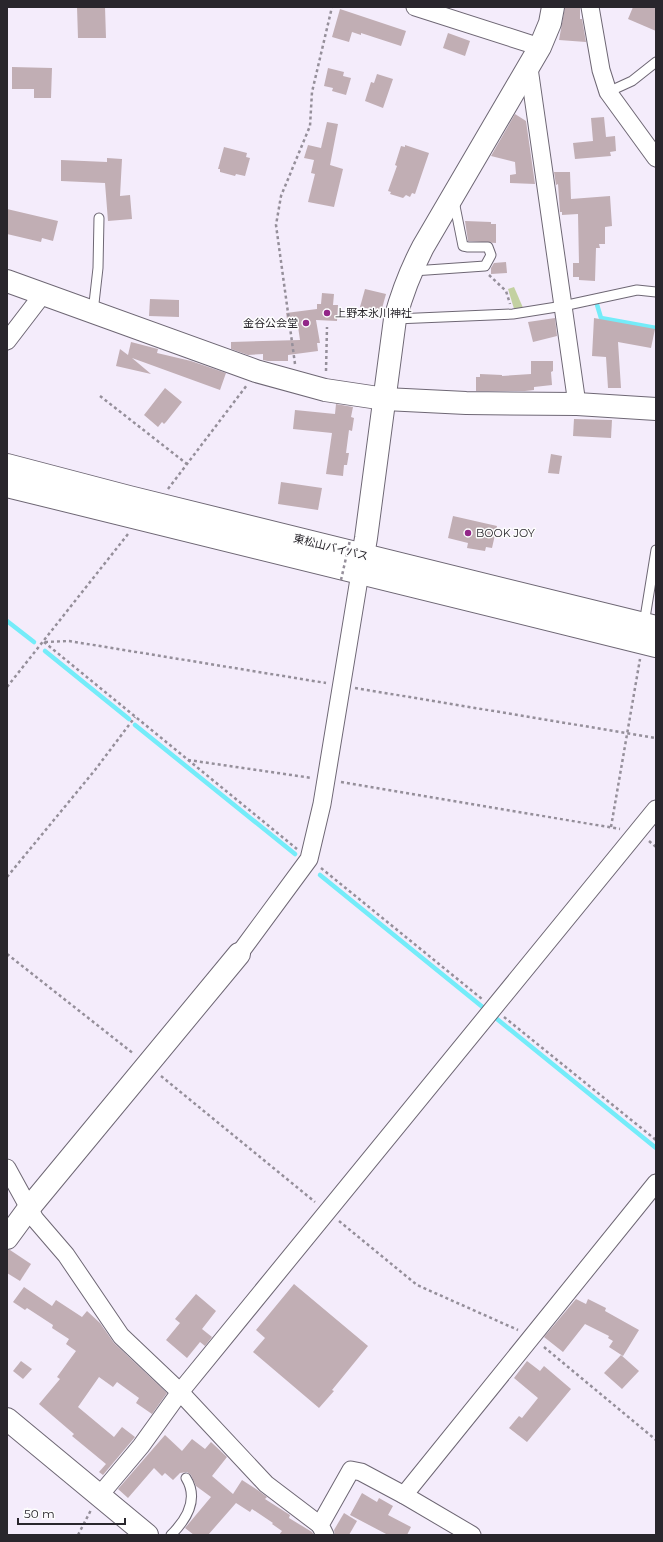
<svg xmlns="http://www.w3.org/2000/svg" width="663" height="1542" font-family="Montserrat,'Noto Sans JP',sans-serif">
  <rect width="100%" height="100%" fill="#f4ecfb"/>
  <path fill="#c3d1a1" d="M514 287 524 310 515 312 508 289Z"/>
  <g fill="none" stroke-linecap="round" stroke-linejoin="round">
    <g stroke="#74ecf9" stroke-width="4.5">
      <path d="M595 298 601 318 656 328"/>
      <path d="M7 621 34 642"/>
      <path d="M45 651 129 719"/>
      <path d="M135 725 295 854"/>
      <path d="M320 875 485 1009"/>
      <path d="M497 1019 656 1148"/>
    </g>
  </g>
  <g fill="#c1aeb4">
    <path d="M77 7H105L106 38H78Z"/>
    <path d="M565 7H580V19H582L586 42 559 40Z"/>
    <path d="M633 7H656V31L628 19Z"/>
    <path d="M340 9 406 31 401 46 361 33V35L352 32 349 42 332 37Z"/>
    <path d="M448 33 470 41 465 56 443 48Z"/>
    <path d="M12 67 52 68 51 98H34V89H12Z"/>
    <path d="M328 68 344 72 343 76 351 78 346 95 332 91 333 88 324 86Z"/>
    <path d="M377 74 393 79 383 108 365 101 371 82 374 83Z"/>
    <path d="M515 114 526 121 535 184 510 183V175L516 174 515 162 491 156Z"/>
    <path d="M604 117 606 137 615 136 616 151 610 152 611 156 575 159 573 143 593 141 591 118Z"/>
    <path d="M327 122 338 124 330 165 343 169 334 207 308 202 315 174 311 173 314 160 304 158 308 145 321 148Z"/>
    <path d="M405 145 429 153 415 194 412 193 410 197 406 195 403 198 390 194 391 192 388 191 397 166 395 165 401 146 405 147Z"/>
    <path d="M224 147 247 153 246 157 250 158 245 176 236 174 235 176 220 172V169H218Z"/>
    <path d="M107 158 122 159 120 196 130 195 132 219 108 221 105 183 61 181V160L107 162Z"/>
    <path d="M554 172H570L571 199 610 196 612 226 605 227V244H599L600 248H596L595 281 579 280V277H573V263H579L578 214 562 215V212H560L558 184 556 185Z"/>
    <path d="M7 209 58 221 53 241 42 238 41 242 7 234Z"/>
    <path d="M465 221 491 222V224H496V243L468 241Z"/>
    <path d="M506 262 507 273 491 274V268L494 263Z"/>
    <path d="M365 289 386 294 381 312 360 307Z"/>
    <path d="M322 293 334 294 333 305H338L337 321 316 320 320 343H317L318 351 288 355V361H268L263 360V354L248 355 231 349V342L300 340 297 320 287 319 286 313 317 309V304H321Z"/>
    <path d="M150 299 179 300V317L149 316Z"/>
    <path d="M555 318 557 336 533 342 528 322Z"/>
    <path d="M594 318 655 329 651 348 618 342 621 388H608L606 357 592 356Z"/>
    <path d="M131 342 158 349 157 353 191 361 226 373 220 390 132 358 151 374 116 366 120 349 128 355Z"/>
    <path d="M531 361H553V371L551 372 552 385 534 387V390L525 391H476V377H480V374L502 375V376L531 374Z"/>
    <path d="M165 388 182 402 166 422 164 424 162 422 158 427 144 415Z"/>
    <path d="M336 404 353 407 351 417 354 418 352 431 349 430 346 453H349L347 465H344L343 476 326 474 332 433 293 429 295 410 335 414Z"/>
    <path d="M574 419 612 420 611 438 573 436Z"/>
    <path d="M551 454 562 456 559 474 548 473Z"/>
    <path d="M281 482 322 488 318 510 278 504Z"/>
    <path d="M453 516 497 526 492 548 486 547 485 551 467 548 468 543 448 538Z"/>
    <path d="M7 1250H10L31 1264 20 1281 7 1273Z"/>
    <path d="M294 1284 368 1346 332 1390 334 1391 319 1408 253 1352 265 1338 256 1330Z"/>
    <path d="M24 1287 52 1306 56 1300 82 1317 87 1311 100 1323 114 1343 167 1393 152 1414 136 1403 139 1398 117 1382 113 1387 99 1377 78 1407 114 1437 122 1427 135 1437 103 1475 99 1472 106 1464 72 1436 74 1434 39 1404 60 1379 57 1377 76 1351 66 1344 69 1339 52 1328 53 1325 27 1308 25 1310 13 1302Z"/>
    <path d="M196 1294 216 1311 202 1329 212 1337 205 1346 200 1342 187 1358 166 1340 180 1323 175 1319Z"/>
    <path d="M576 1299 586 1304 588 1299 606 1308 605 1311 639 1330 623 1356 609 1347 613 1341 608 1338 609 1336 585 1324 563 1352 544 1337Z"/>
    <path d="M621 1355 639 1371 622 1389 604 1373Z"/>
    <path d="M21 1361 32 1369 23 1379 13 1371Z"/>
    <path d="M527 1361 540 1371 544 1366 571 1389 527 1442 509 1428 519 1416 522 1418 538 1398 514 1378Z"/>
    <path d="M165 1435 182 1451 192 1439 205 1449 211 1442 227 1457 212 1476 233 1494 242 1480 259 1491 267 1497 265 1499 290 1515 289 1518 312 1532 314 1535H279L282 1531 272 1524 273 1523 252 1509 250 1512 236 1503 208 1535H194L185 1528 211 1497 196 1486 191 1475 187 1472 180 1473 173 1480 165 1473 162 1476 154 1468 128 1498 118 1489Z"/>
    <path d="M362 1493 377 1502 379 1498 393 1506 388 1515 411 1527 407 1535H388L350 1515Z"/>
    <path d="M344 1513 357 1521 349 1535H335L334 1530Z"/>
  </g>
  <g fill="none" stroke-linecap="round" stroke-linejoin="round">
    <g stroke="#6e6774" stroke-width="11">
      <g id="lane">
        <path d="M608 92 632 81 656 62"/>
        <path d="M413 271 485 266 491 255 488 247H468L463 246 454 201"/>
        <path d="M93 312 98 268 99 218"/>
        <path d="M395 319 513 314 563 306 637 290 656 292"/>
        <path d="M644 624 656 550"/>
        <path d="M171 1535C187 1519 199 1499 186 1478"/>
      </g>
    </g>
    <g stroke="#6e6774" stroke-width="19">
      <g id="street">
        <path d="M415 7 540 47"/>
        <path d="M590 7 601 70 608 92 656 158"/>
        <path d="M529 68 577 404"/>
        <path d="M7 341 43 294"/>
        <path d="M239 954 309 859 322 804 360 573"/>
        <path d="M7 1168 35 1219 66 1255 121 1336 180 1392 266 1484 320 1525"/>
        <path d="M404 1495 656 1183"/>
        <path d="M99 1496 141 1446 180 1392 656 809"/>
        <path d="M325 1535 320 1525 351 1470 361 1472 404 1495 472 1535"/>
      </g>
    </g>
    <g stroke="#6e6774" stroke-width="24">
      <g id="secondary">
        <path d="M7 281 256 371 325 390 385 399 466 403 577 404 656 409"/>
        <path d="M360 573 366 538 395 319C402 293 411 270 423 247L540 47 550 23 553 7"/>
        <path d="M7 1238 29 1208 239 954"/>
        <path d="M7 1419 147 1535"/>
      </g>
    </g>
    <g stroke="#6e6774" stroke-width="24">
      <g id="highway">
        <path d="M7 465 129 497 656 627"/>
        <path d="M7 486 656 646"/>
      </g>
    </g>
    <g stroke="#958f9a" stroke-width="2.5" stroke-dasharray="3 3" stroke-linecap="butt">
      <path d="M489 275 506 291 510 304"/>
      <path d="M295 364 276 225 281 196 310 126 312 92 332 7"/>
      <path d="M326 371 327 327"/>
      <path d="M100 396 187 464"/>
      <path d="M168 489 247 385"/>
      <path d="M44 642 297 849"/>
      <path d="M45 642 69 641 326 683"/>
      <path d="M7 687 128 534"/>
      <path d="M355 688 656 738"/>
      <path d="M188 760 312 778"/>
      <path d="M341 782 620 829"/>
      <path d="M611 827 640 659"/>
      <path d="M649 841 656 847"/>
      <path d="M321 868 482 999"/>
      <path d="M7 877 95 770 135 717"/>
      <path d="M7 954 134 1054"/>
      <path d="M504 1017 656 1140"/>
      <path d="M161 1076 315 1202"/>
      <path d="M339 1221 417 1285 518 1330"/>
      <path d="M544 1347 656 1440"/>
      <path d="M78 1535 91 1510"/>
    </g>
    <use href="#lane" stroke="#fff" stroke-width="9"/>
    <use href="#street" stroke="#fff" stroke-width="17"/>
    <use href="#secondary" stroke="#fff" stroke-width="22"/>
    <use href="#highway" stroke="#fff" stroke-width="22"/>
    <path stroke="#958f9a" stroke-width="2.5" stroke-dasharray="3 3" stroke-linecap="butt" d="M341 580 350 540"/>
  </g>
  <g fill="#922688" stroke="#fdfdfd" stroke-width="1.5">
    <circle cx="327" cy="313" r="4"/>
    <circle cx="306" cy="323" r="4"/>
    <circle cx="468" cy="533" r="4"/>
  </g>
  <g text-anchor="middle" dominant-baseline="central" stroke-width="3" stroke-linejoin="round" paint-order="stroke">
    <g font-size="11" fill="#29262c" stroke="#fdfdfd" text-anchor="start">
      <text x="335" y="313">上野本氷川神社</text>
      <text x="298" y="323" text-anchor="end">金谷公会堂</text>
      <text x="476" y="533">BOOK JOY</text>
    </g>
    <g font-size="11" fill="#29262c" stroke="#fdfdfd">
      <text transform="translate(331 547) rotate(14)">東松山バイパス</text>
    </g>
  </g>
  <rect width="663" height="1542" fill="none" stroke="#29262c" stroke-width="16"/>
  <path d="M18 1518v6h107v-6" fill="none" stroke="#29262c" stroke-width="2"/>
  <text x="24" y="1518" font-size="12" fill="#29262c" stroke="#fdfdfd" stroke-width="3" paint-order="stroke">50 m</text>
</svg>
